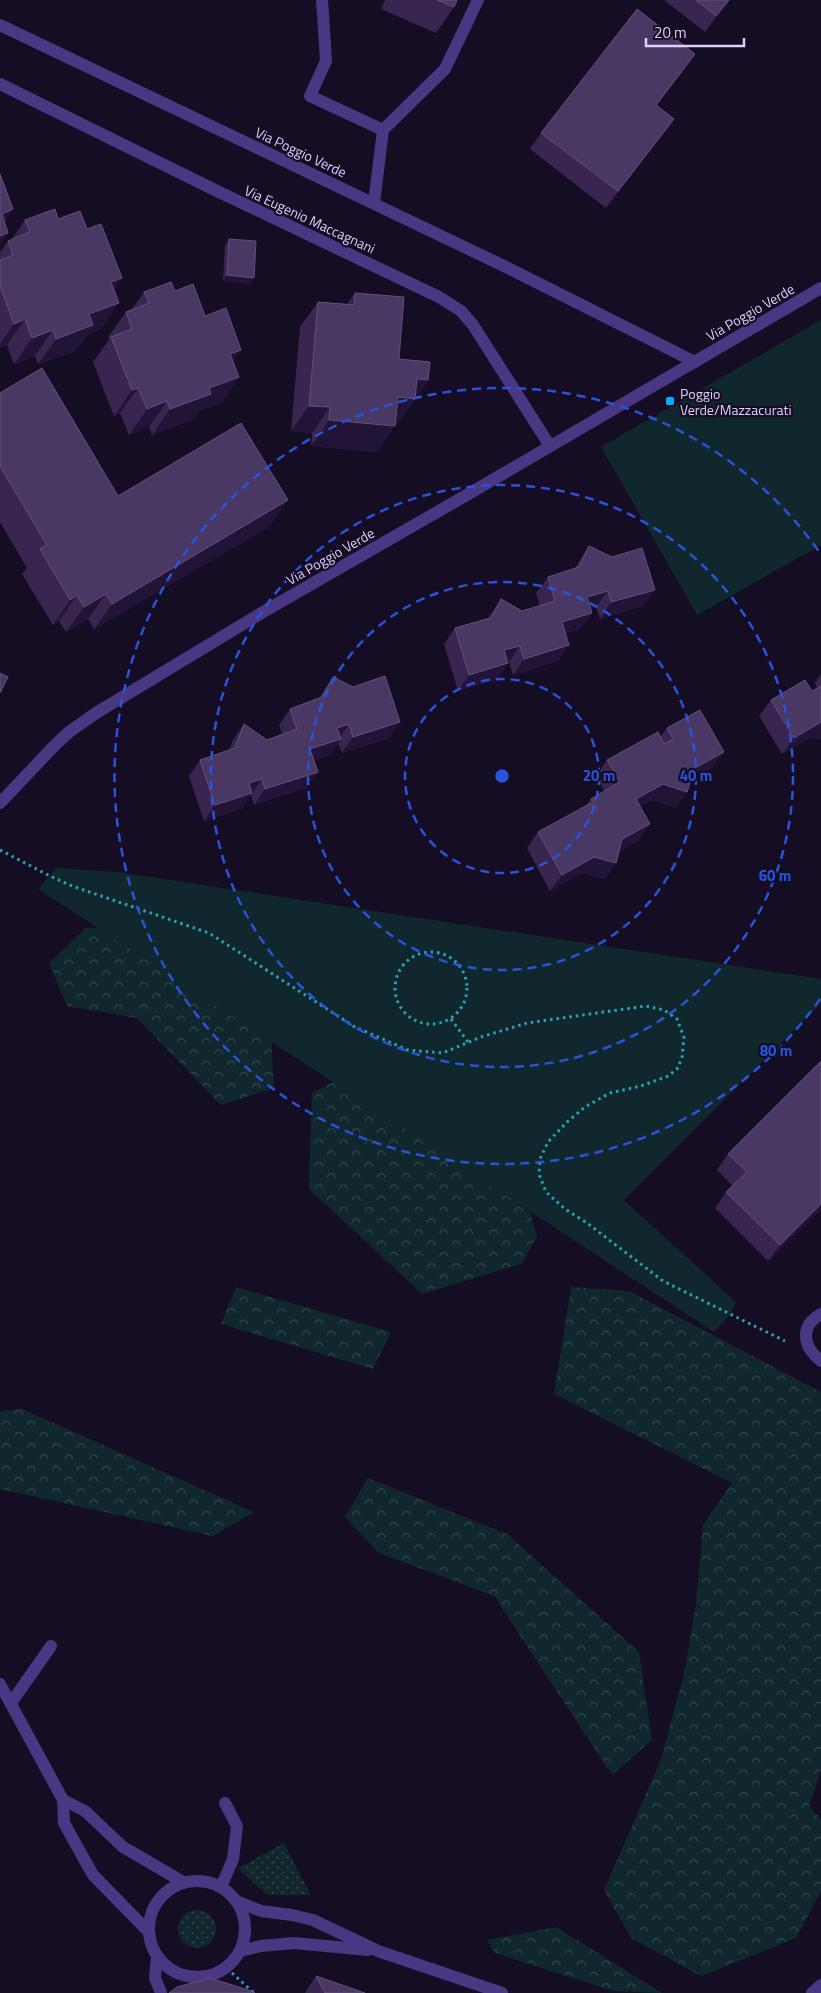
<svg xmlns="http://www.w3.org/2000/svg" width="821" height="1993" font-family="'Titillium Web',sans-serif">
  <defs>
    <pattern id="grass-dots" width="8" height="8" patternUnits="userSpaceOnUse" patternTransform="scale(1.25)"><rect width="8" height="8" fill="#10282d"/><path d="M2 2h.1M6 6h.1" fill="none" stroke="#32464c" stroke-width="1.8" stroke-linecap="round"/></pattern>
    <pattern id="forest-crowns" width="20" height="18" patternUnits="userSpaceOnUse" patternTransform="scale(1.25)"><rect width="20" height="18" fill="#10282d"/><path d="M2 6a3 3 0 1 1 6 0M12 15a3 3 0 1 1 6 0" fill="none" stroke="#32464c"/></pattern>
  </defs>
  <rect width="100%" height="100%" fill="#150d23"/>
  <g fill="url(#grass-dots)">
    <path d="M284 1843 310 1894V1895H267L238 1868Z"/>
    <circle cx="197" cy="1929" r="19"/>
  </g>
  <g fill="url(#forest-crowns)">
    <path d="M86 928H153L270 1018 274 1088 221 1105 137 1018 67 1006 49 963Z"/>
    <path d="M351 1073 520 1176 537 1237 521 1264 422 1294 309 1189 312 1093Z"/>
    <path d="M236 1287 391 1332 373 1369 221 1324Z"/>
    <path d="M571 1287 629 1291 821 1392V1769L809 1807 821 1819V1891L796 1938 701 1976 631 1938 604 1890 660 1762 684 1674 696 1604 703 1525 732 1483 554 1394Z"/>
    <path d="M22 1409 254 1512 213 1536 0 1489V1411Z"/>
    <path d="M368 1478 507 1534 639 1652 652 1740 612 1775 494 1596 379 1553 345 1517Z"/>
    <path d="M556 1927 662 1993 613 1991 495 1953 487 1940Z"/>
  </g>
  <g fill="#10282d">
    <path d="M821 320V545L697 615 601 447Z"/>
    <path d="M56 868 118 872 821 979V1003L624 1200 736 1302 730 1315 714 1332 38 889Z"/>
  </g>
  <g fill="none" stroke-linecap="round" stroke-linejoin="round">
    <g stroke="#2ba3b7" stroke-width="3" stroke-dasharray="2.5 4" stroke-linecap="butt">
      <path d="M0 850 50 876 72 886 209 933 355 1027 408 1050 443 1053 481 1037 527 1023 646 1006 664 1010 677 1019 684 1037 682 1058 677 1069 668 1076 641 1086 610 1093 585 1107 567 1122 548 1142 540 1159 539 1174 546 1192 565 1209 587 1223 663 1281 785 1341"/>
      <circle cx="431" cy="988" r="36"/>
      <path d="M451 1019 468 1042"/>
      <path d="M232 1973 254 1993"/>
    </g>
    <g stroke="#4a3783" stroke-width="12">
      <path d="M322 0 326 61 310 96 383 130 445 69 478 0"/>
      <path d="M0 25 504 266 695 362"/>
      <path d="M0 84 219 192 439 297 461 311 473 325 550 446"/>
      <path d="M374 203 383 130"/>
      <path d="M0 803 55 745 69 732 96 713 263 612 465 496 821 288"/>
      <path d="M821 1314C799 1326 803 1347 821 1361"/>
      <path d="M0 1684 63 1800 64 1823 93 1875 148 1931"/>
      <path d="M11 1703 51 1646"/>
      <path d="M63 1800 85 1811 123 1847 183 1882"/>
      <circle cx="197" cy="1929" r="48"/>
      <path d="M221 1887 233 1859 237 1826 225 1803"/>
      <path d="M236 1901 261 1911 292 1915 313 1920 378 1951 502 1993"/>
      <path d="M240 1951 261 1946 294 1943 368 1950"/>
      <path d="M157 1957 155 1978 161 1993"/>
      <path d="M812 1993 821 1985"/>
    </g>
  </g>
  <g fill="#382651">
    <path d="M385 0H457L454 7 436 33 381 9Z"/>
    <path d="M664 0H730L705 32Z"/>
    <path d="M684 70 656 106 662 135 606 208 530 149 541 133Z"/>
    <path d="M58 219 87 229 122 278 114 290 101 329 88 334 75 351 38 364 35 356 14 364 7 345 0 348V252L8 241 12 239 25 220Z"/>
    <path d="M229 239 250 284 223 281 225 245Z"/>
    <path d="M175 291 205 316 241 350 233 361 239 377 221 403 199 411 194 419 152 435 149 427 129 435 120 413 114 416 93 362 109 340 108 337 126 312 132 309 144 292Z"/>
    <path d="M355 293 399 359 428 380 397 425 395 424 377 452 311 446 312 433 291 431 300 327 318 302 347 304Z"/>
    <path d="M0 393 118 496 270 526 94 629 88 619 66 632 59 621 53 625 22 574 27 568 0 522Z"/>
    <path d="M589 546 643 606 600 619 596 607 590 608 592 613 580 629 566 633 558 661 513 675 509 662H508L497 680 458 691 444 644 455 628 488 618 501 599 522 611 540 606 536 593 548 577 575 568 578 563Z"/>
    <path d="M821 674V739L810 738 782 754 759 716 771 700 812 691 817 688 815 683Z"/>
    <path d="M333 677 389 738 342 753 338 743 330 755 314 760 306 788 254 805 251 795 241 809 204 821 189 776 200 760 229 750 233 740 244 724 267 740 282 734 279 725 290 709 319 698Z"/>
    <path d="M667 728 712 768 691 780 676 808 652 800 640 806 639 840 619 851 605 879 582 873 550 891 527 848 538 832 586 806 591 799 604 791 596 776 607 760 660 737Z"/>
    <path d="M821 1061V1209L768 1261 715 1208 726 1192 733 1186 717 1170 728 1154Z"/>
    <path d="M316 1976 365 1993H305Z"/>
  </g>
  <g fill="#221437">
    <path d="M729 0H730L705 32 716 16Z"/>
    <path d="M695 54 684 70 644 121 656 105Z"/>
    <path d="M674 119 662 135 606 208 618 191Z"/>
    <path d="M13 209 0 228 2 214Z"/>
    <path d="M8 233 0 245V236Z"/>
    <path d="M227 275 254 278 250 284 223 281Z"/>
    <path d="M122 278 104 304 111 282Z"/>
    <path d="M119 303 101 329 88 334 75 351 38 364 56 339 89 314Z"/>
    <path d="M25 319 7 345 0 348V344L14 324Z"/>
    <path d="M53 330 35 356 14 364 32 338Z"/>
    <path d="M241 350 223 375 230 354Z"/>
    <path d="M239 377 221 403 199 411 194 419 152 435 170 409 209 388Z"/>
    <path d="M417 379 428 380 397 425 380 423 398 397Z"/>
    <path d="M138 388 120 413 114 416 132 390Z"/>
    <path d="M167 401 149 427 129 435 147 409Z"/>
    <path d="M309 406 330 407 312 433 291 431Z"/>
    <path d="M329 420 395 426 377 452 311 446Z"/>
    <path d="M288 500 270 526 94 629 112 604Z"/>
    <path d="M655 590 643 606 600 619 611 602Z"/>
    <path d="M608 591 596 607 575 613 587 597Z"/>
    <path d="M106 594 88 619 66 632 84 607Z"/>
    <path d="M77 595 59 621 53 625 70 600Z"/>
    <path d="M592 613 580 629 551 638 562 622Z"/>
    <path d="M569 645 558 661 513 675 524 659Z"/>
    <path d="M520 646 509 662 493 666 504 650Z"/>
    <path d="M508 663 497 680 458 691 469 675Z"/>
    <path d="M400 722 389 738 342 753 353 737Z"/>
    <path d="M821 722V739L810 738 782 754 794 738Z"/>
    <path d="M349 724 338 740 341 739 330 755 299 765 310 749 337 728Z"/>
    <path d="M724 752 712 768 683 785 695 768Z"/>
    <path d="M318 772 306 788 254 805 265 789Z"/>
    <path d="M262 779 241 809 204 821 215 805 249 783Z"/>
    <path d="M663 784 687 792 676 808 652 800 625 815 636 799Z"/>
    <path d="M650 824 639 840 611 855 622 839Z"/>
    <path d="M594 857 616 863 605 879 582 873 550 891 562 875Z"/>
    <path d="M821 1204V1209L768 1261 780 1245Z"/>
  </g>
  <g fill="#4a3864" stroke="#61507c">
    <path d="M437 0H457L454 7Z"/>
    <path d="M696 0H729L716 16Z"/>
    <path d="M637 9 695 54 656 105 674 119 618 191 541 133Z"/>
    <path d="M0 174 13 209 2 214 8 233 0 236Z"/>
    <path d="M55 209 58 219 80 211 87 229 101 224 122 278 111 282 119 303 89 314 93 325 56 339 53 330 32 338 25 319 14 324 0 286V260L13 255 8 241 30 232 25 220Z"/>
    <path d="M229 239 256 241 254 278 227 275Z"/>
    <path d="M171 282 175 291 193 284 205 316 226 308 241 350 230 354 239 377 209 388 211 394 170 409 167 401 147 409 138 388 132 390 111 337 132 329 126 312 149 303 144 292Z"/>
    <path d="M355 293 404 297 399 359 430 362 428 380 417 379 415 399 398 397 395 426 329 420 330 407 309 406 318 302 354 305Z"/>
    <path d="M42 368 118 496 241 423 288 500 112 604 106 594 84 607 77 595 70 600 40 549 47 545 0 466V393Z"/>
    <path d="M589 546 612 557 642 548 655 590 611 602 608 591 587 597 592 613 562 622 569 645 524 659 520 646 504 650 508 663 469 675 455 628 491 618 501 599 522 611 555 601 548 577 579 567Z"/>
    <path d="M0 673 8 677 0 693Z"/>
    <path d="M385 676 400 722 353 737 349 724 337 728 341 739 310 749 318 772 265 789 262 779 249 783 252 793 215 805 200 760 235 748 244 724 267 740 297 729 290 709 322 697 333 677 353 687Z"/>
    <path d="M805 680 812 691 821 686V722L794 738 771 700Z"/>
    <path d="M700 710 724 752 695 768 687 792 663 784 636 799 650 824 622 839 616 863 594 857 562 875 538 832 591 803 596 812 598 811 591 799 620 782 607 760 658 732 664 744 673 739 667 728Z"/>
    <path d="M821 1061V1204L780 1245 726 1192 747 1172 728 1154Z"/>
    <path d="M316 1976 365 1993H325Z"/>
    <path d="M210 1978 251 1991 255 1993H169L177 1987Z"/>
  </g>
  <g fill="none" stroke="#2754da" stroke-width="2.5" stroke-dasharray="9 6">
    <circle cx="502" cy="776" r="97"/>
    <circle cx="502" cy="776" r="194"/>
    <circle cx="502" cy="776" r="291"/>
    <path d="M820 999A388 388 0 1 1 820 553"/>
  </g>
  <rect fill="#00adfa" stroke="#150d23" stroke-width="2" x="665" y="396" width="10" height="10" rx="2.5"/>
  <g text-anchor="middle" dominant-baseline="central" stroke-width="4.5" stroke-linejoin="round" paint-order="stroke">
    <g font-size="14" fill="#dfcfff" stroke="#150d23">
      <text transform="translate(301 152) rotate(25)">Via Poggio Verde</text>
      <text transform="translate(310 219) rotate(25)">Via Eugenio Maccagnani</text>
      <text transform="translate(750 312) rotate(-30)">Via Poggio Verde</text>
      <text transform="translate(330 556) rotate(-30)">Via Poggio Verde</text>
    </g>
    <g font-size="14" fill="#dfcfff" stroke="#150d23" text-anchor="start">
      <text x="680" y="393">Poggio<tspan x="680" dy="16">Verde/Mazzacurati</tspan></text>
    </g>
  </g>
  <circle cx="502" cy="776" r="8" fill="#2754da" stroke="#150d23" stroke-width="2.5"/>
  <g font-size="15" text-anchor="middle" font-weight="bold" fill="#2754da" stroke="#150d23" stroke-width="4.5" stroke-linejoin="round" paint-order="stroke">
    <text x="599" y="781">20 m</text>
    <text x="696" y="781">40 m</text>
    <text x="775" y="881">60 m</text>
    <text x="776" y="1056">80 m</text>
  </g>
  <path d="M646 38v8h98v-8" fill="none" stroke="#dfcfff" stroke-width="2.5"/>
  <text x="654" y="38" font-size="15" fill="#dfcfff" stroke="#150d23" stroke-width="4" paint-order="stroke">20 m</text>
</svg>
